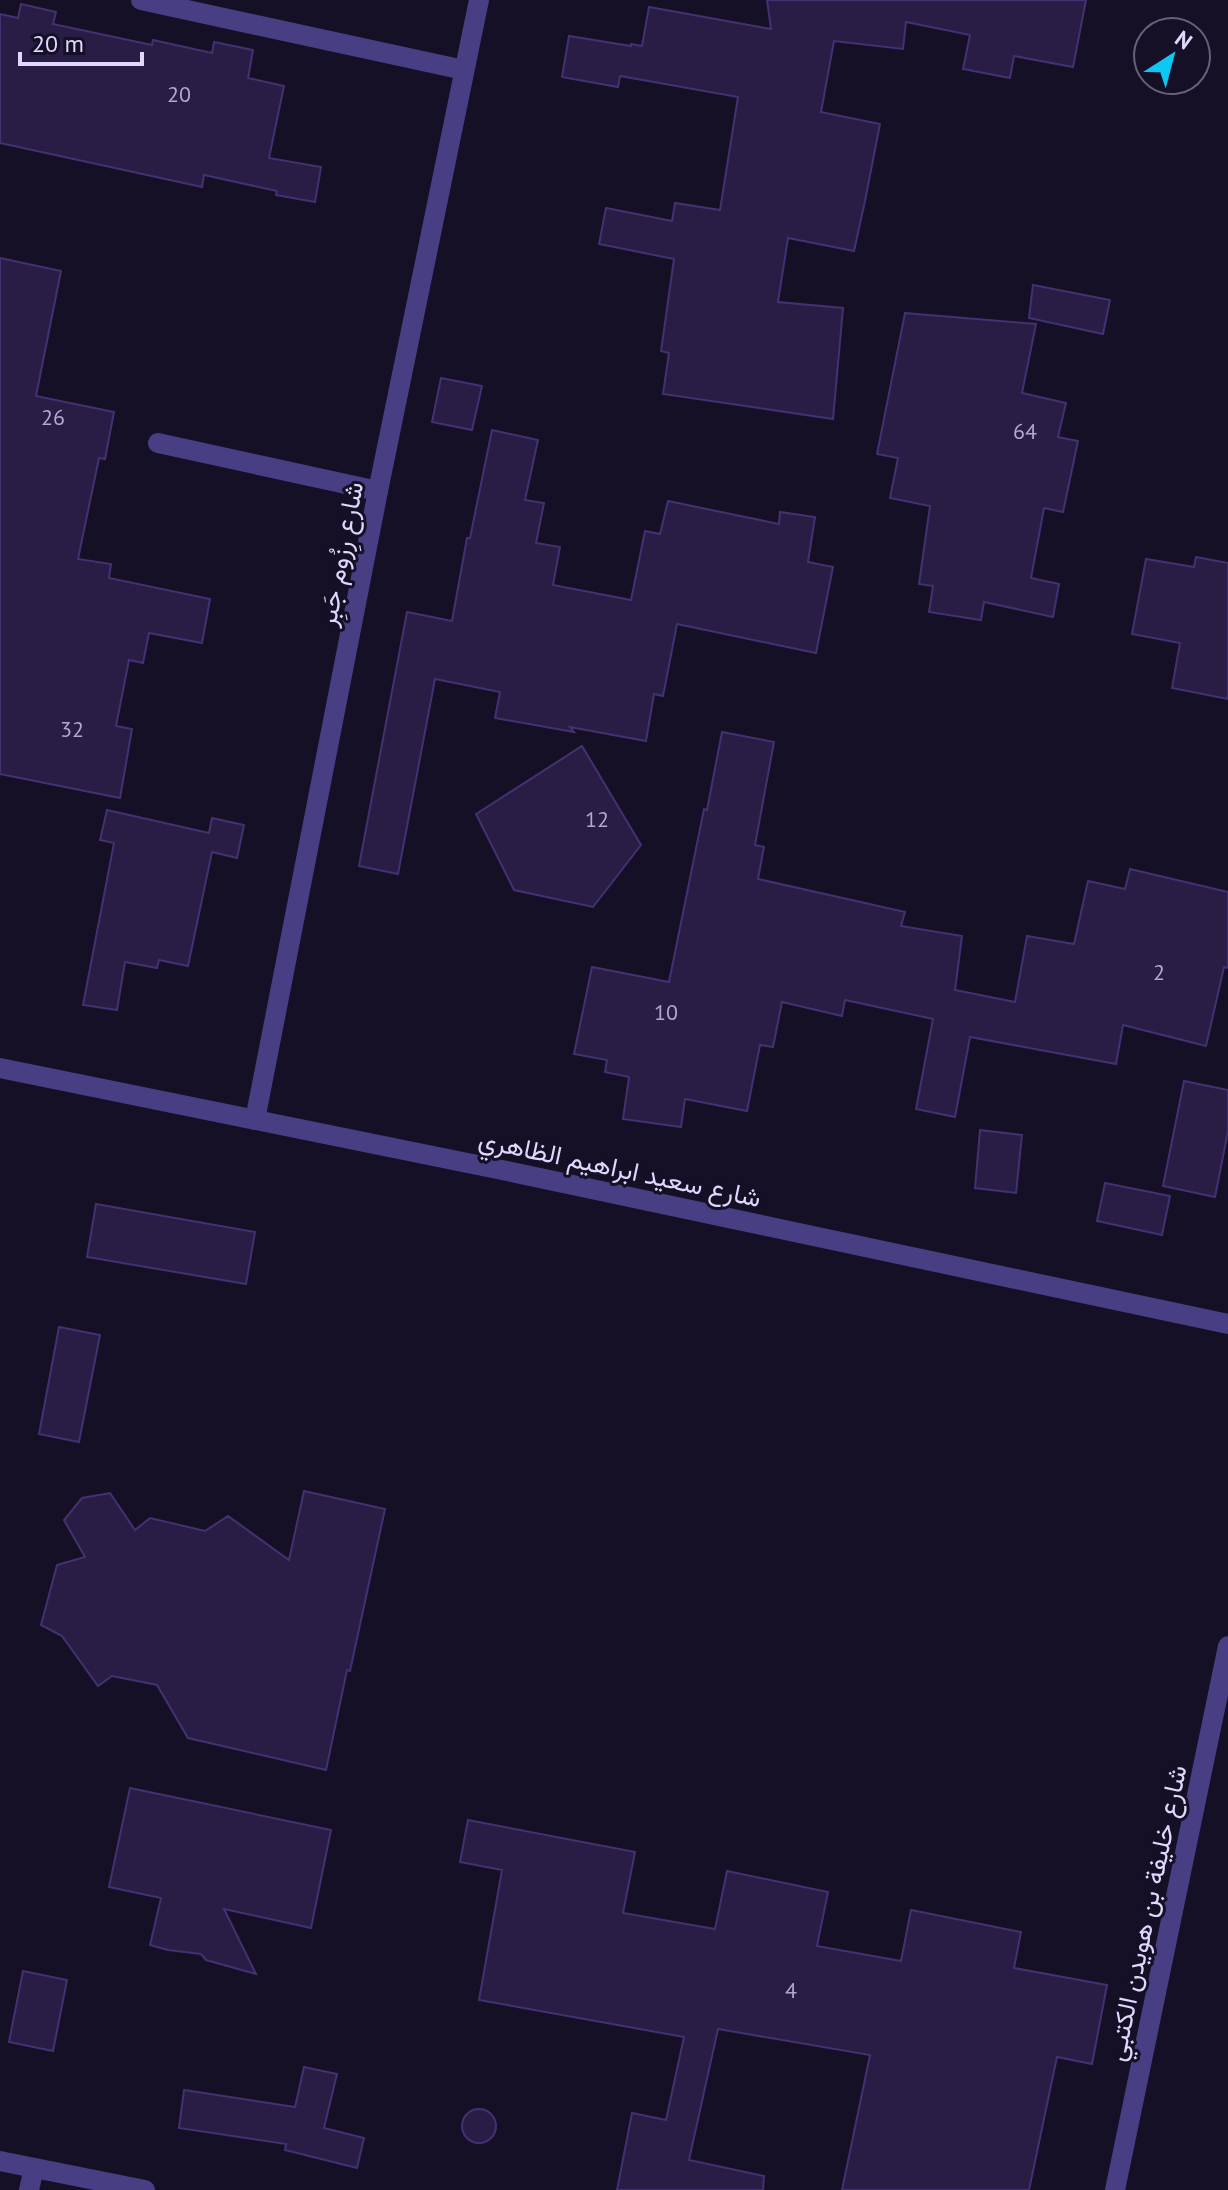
<svg xmlns="http://www.w3.org/2000/svg" width="1228" height="2190" font-family="'PT Sans',Vazirmatn,sans-serif">
  <rect width="100%" height="100%" fill="#161026"/>
  <g fill="#291d46" stroke="#433171" stroke-width="2">
    <path d="M767 0H1086L1073 67 1014 56 1010 78 963 69 970 35 906 22 903 49 834 41 821 112 880 124 865 201 854 251 788 238 778 302 843 308 833 419 663 394 669 353 661 351 674 259 599 244 606 208 672 221 675 203 720 210 738 97 620 76 618 87 562 77 569 36 631 46V44L642 46 649 7 771 29Z"/>
    <path d="M21 4 56 12 53 24 152 45 153 40 212 53 214 42 253 50 248 78 284 86 269 158 321 167 315 202 276 195 277 191 204 175 202 187 0 143V14L18 18Z"/>
    <path d="M0 258 61 271 36 396 114 412 105 459 99 458 78 559 111 564 109 578 210 599 202 643 149 633 143 663 129 660 116 726 132 729 120 798 0 774Z"/>
    <path d="M1033 285 1110 300 1103 334 1029 318Z"/>
    <path d="M905 313 1036 324 1022 393 1066 403 1058 437 1078 441 1063 512 1044 508 1031 578 1059 584 1053 617 984 602 981 620 929 612 933 586 919 584 930 506 890 498 898 458 877 454Z"/>
    <path d="M441 378 482 386 472 430 432 422Z"/>
    <path d="M492 430 538 440 525 500 544 503 536 543 560 547 553 585 631 600 645 531 660 534 668 501 779 524 780 512 815 517 808 562 833 567 816 653 677 624 663 696 654 694 646 741 570 727 574 732 495 718 500 692 435 679 398 874 359 866 407 612 452 621 467 538H470Z"/>
    <path d="M1196 557 1228 563V699L1172 688 1180 643 1132 634 1146 559 1194 567Z"/>
    <path d="M722 732 774 742 755 845 764 847 758 879 905 912 901 926 962 936 955 990 1015 1002 1027 936 1074 944 1088 881 1125 889 1130 869 1228 892V968L1224 967 1206 1046 1123 1025 1116 1064 970 1037 955 1117 916 1109 933 1019 845 1000 842 1016 782 1002 773 1047 760 1045 747 1111 685 1099 681 1127 623 1119 629 1077 605 1072 607 1060 574 1054 592 967 669 982 704 809 707 810Z"/>
    <path d="M582 746 641 845 593 907 514 890 476 814Z"/>
    <path d="M107 810 209 833 212 818 244 825 237 858 212 852 188 966 159 960 157 968 125 962 117 1010 83 1005 114 843 100 840Z"/>
    <path d="M1184 1081 1228 1090V1131L1215 1197 1163 1186Z"/>
    <path d="M980 1130 1022 1135 1016 1193 975 1188Z"/>
    <path d="M1105 1183 1170 1196 1162 1235 1097 1221Z"/>
    <path d="M96 1204 255 1232 246 1284 87 1257Z"/>
    <path d="M59 1327 100 1335 79 1442 39 1434Z"/>
    <path d="M304 1491 385 1509 350 1671 347 1670 326 1770 188 1738 157 1685 112 1676 98 1686 62 1636 41 1625 57 1565 85 1557 64 1520 82 1498 110 1493 135 1530 150 1518 205 1531 228 1516 289 1560Z"/>
    <path d="M130 1788 331 1830 311 1928 224 1909 256 1974 206 1960 201 1954 168 1950 150 1945 161 1898 109 1887Z"/>
    <path d="M468 1820 635 1852 623 1913 715 1929 727 1871 828 1892 817 1946 901 1961 911 1910 1021 1932 1014 1968 1107 1985 1092 2064 1057 2057 1029 2190H842L870 2055 718 2029 689 2160 764 2176 763 2190H617L632 2113 666 2120 684 2037 479 2000 502 1870 460 1862Z"/>
    <path d="M23 1971 67 1980 53 2051 9 2042Z"/>
    <path d="M304 2067 337 2074 324 2128 364 2138 357 2168 285 2150 286 2144 179 2128 184 2090 295 2107Z"/>
    <circle cx="479" cy="2126" r="17"/>
  </g>
  <g fill="none" stroke-linecap="round" stroke-linejoin="round">
    <g stroke="#473e83" stroke-width="20">
      <path d="M141 0 464 70"/>
      <path d="M158 443 378 491"/>
    </g>
    <g stroke="#473e83" stroke-width="20">
      <path d="M0 1068 507 1171 1228 1324"/>
      <path d="M255 1120 378 491 479 0"/>
      <path d="M0 2161 145 2190"/>
      <path d="M29 2190 34 2168"/>
      <path d="M1115 2190 1228 1646"/>
    </g>
  </g>
  <g text-anchor="middle" dominant-baseline="central" stroke-width="6" stroke-linejoin="round" paint-order="stroke">
    <g font-size="22" fill="#b2a8cf">
      <text x="179" y="94">20</text>
      <text x="53" y="417">26</text>
      <text x="1025" y="431">64</text>
      <text x="72" y="729">32</text>
      <text x="597" y="819">12</text>
      <text x="1159" y="972">2</text>
      <text x="666" y="1012">10</text>
      <text x="791" y="1990">4</text>
    </g>
    <g font-size="26" fill="#dfd7fd" stroke="#161026">
      <text transform="translate(340 554) rotate(-79)">شارع رِزُوم جَبِر</text>
      <text transform="translate(620 1168) rotate(12)">شارع سعيد ابراهيم الظاهري</text>
      <text transform="translate(1146 1913) rotate(-78)">شارع خليفة بن هويدن الكتبي</text>
    </g>
  </g>
  <g transform="translate(1172 56) rotate(36)"><circle r="38" fill="#161026" stroke="#66607c" stroke-width="2"/>
  <path d="M0-6L14 30L0 20L-14 30Z" fill="#0dc8f4"/>
  <text y="-12" font-size="22" font-weight="bold" text-anchor="middle" fill="#dfd7fd">N</text>
  </g>
  <path d="M20 52v12h122v-12" fill="none" stroke="#dfd7fd" stroke-width="4"/>
  <text x="32" y="52" font-size="24" fill="#dfd7fd" stroke="#161026" stroke-width="6" paint-order="stroke">20 m</text>
</svg>
